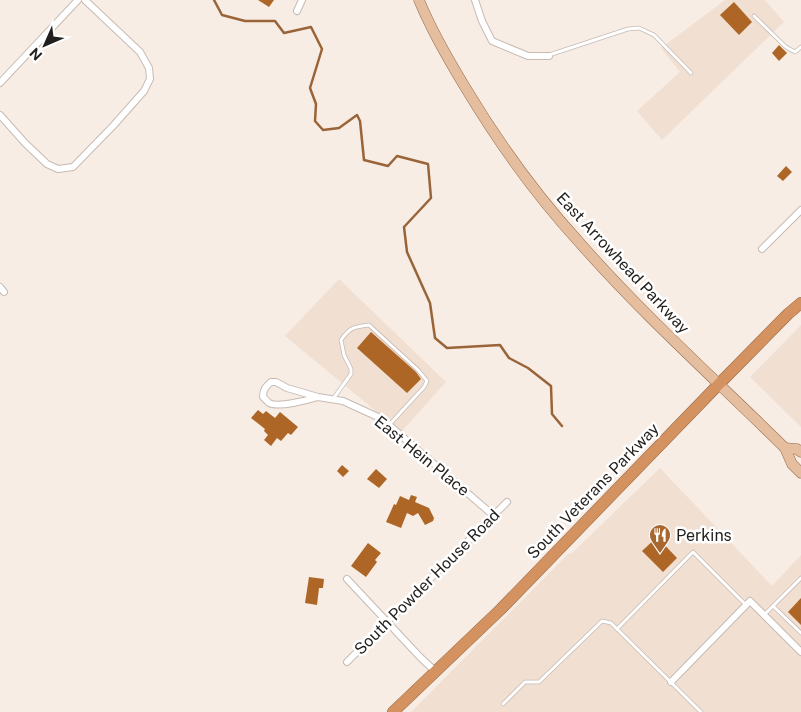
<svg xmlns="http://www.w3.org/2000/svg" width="801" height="712" font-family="'Public Sans',sans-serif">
  <rect width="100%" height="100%" fill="#f8ede5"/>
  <g fill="#f1dfd2">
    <path d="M725 0H765L784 22 662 140 637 111 680 72 661 48Z"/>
    <path d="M339 279 446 382 401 432 285 336Z"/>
    <path d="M801 325V427L750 377Z"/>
    <path d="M660 468 772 586 801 555V712H411L569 553 571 554Z"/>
  </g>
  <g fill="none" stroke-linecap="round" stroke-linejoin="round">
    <path stroke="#996438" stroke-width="2.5" d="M214 0 222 15 245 21H275L284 33 311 27 322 49 310 88 316 104 315 121 323 130 339 128 357 115 360 121 364 160 388 166 397 156 428 164 431 198 404 227 407 252 430 303 435 338 447 348 500 345 509 358 528 368 551 386 552 414 562 426"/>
  </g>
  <g fill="#ad6626">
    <path d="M258 0H274L269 7Z"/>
    <path d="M734 2 752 22 739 35 720 15Z"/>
    <path d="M779 45 787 53 779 61 772 53Z"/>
    <path d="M786 166 792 172 783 181 777 176Z"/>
    <path d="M371 332 416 372 421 379 407 393 357 348Z"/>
    <path d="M258 410 263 414 266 411 275 418 280 412 298 427 291 435 288 433 281 441 277 438 271 446 264 440 268 435 264 431 265 429 251 418Z"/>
    <path d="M342 465 349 471 343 477 337 471Z"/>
    <path d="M376 469 387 479 379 488 367 479Z"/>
    <path d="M411 495 417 497 415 502 429 508 434 518 433 521 425 525 418 513 413 516 407 513 401 528 386 522 394 504 396 505 400 496 409 500Z"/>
    <path d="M657 537 677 558 663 572 642 551Z"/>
    <path d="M368 543 381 553 375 560 377 562 366 577 351 566Z"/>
    <path d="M309 577 324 579 323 588H319L317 605 305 603Z"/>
    <path d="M801 598V625L788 612Z"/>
  </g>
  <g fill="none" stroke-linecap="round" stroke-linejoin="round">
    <g stroke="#c6bbb4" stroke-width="4.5">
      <g id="lane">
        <path d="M754 16 786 47 795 52 801 47"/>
        <path d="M549 55 628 29 639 28 654 35 691 73"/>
        <path d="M333 399 351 374V369L344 355 341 340C350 327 354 327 369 325L418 370 427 381 424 387 390 424"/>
        <path d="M773 606 801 633"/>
        <path d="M764 615 801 578"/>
        <path d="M617 629 693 552 746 605"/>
        <path d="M503 704 525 682H539L602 621 611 623 701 712"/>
      </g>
    </g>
    <g stroke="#c6bbb4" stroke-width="8">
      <g id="street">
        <path d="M475 0 482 21 492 41 528 56H549"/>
        <path d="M297 11 302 0"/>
        <path d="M0 83 78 0"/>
        <path d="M0 115 25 143 47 164 58 169 73 167 113 126 144 91 150 79 149 68 140 52 85 0"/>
        <path d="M762 249 801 210"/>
        <path d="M0 287 4 292"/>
        <path d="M318 397C308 400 278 408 269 403 268 402 265 399 263 397 263 390 265 387 271 382H276L287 388 318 397 343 401 378 417 389 425 494 516"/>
        <path d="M347 579 420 657 436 672"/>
        <path d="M347 662 507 502"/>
        <path d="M671 682 750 601 801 652"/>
      </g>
    </g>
    <g stroke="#956947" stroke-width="11">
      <g id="primary">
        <path d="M419 0C431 30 448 59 465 87 498 142 536 195 579 242 643 315 716 380 785 448L792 464 801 473"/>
        <path d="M785 448 797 449 801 452"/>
      </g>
    </g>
    <g stroke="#956947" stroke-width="12">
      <path id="highway" d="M393 712 501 609 719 384 788 314 801 303"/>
    </g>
    <use href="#lane" stroke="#fff" stroke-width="3"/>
    <use href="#street" stroke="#fff" stroke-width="6"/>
    <use href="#primary" stroke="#e5be9f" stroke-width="10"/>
    <use href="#highway" stroke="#d3925f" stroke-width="11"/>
  </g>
  <defs>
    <g id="restaurant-pin" transform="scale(1.125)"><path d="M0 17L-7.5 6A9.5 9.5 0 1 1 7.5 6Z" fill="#a86731" stroke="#fff"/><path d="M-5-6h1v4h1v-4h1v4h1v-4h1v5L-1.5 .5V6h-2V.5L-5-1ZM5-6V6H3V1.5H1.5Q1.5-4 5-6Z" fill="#fff"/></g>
  </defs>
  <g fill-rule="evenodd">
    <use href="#restaurant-pin" x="660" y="535"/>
  </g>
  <g text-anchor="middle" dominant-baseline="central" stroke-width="5" stroke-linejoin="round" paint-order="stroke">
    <g font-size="16" fill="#211e1b" stroke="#fff">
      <text transform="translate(623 263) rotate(47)">East Arrowhead Parkway</text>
      <text transform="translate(422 456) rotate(39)">East Hein Place</text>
      <text transform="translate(593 491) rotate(-46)">South Veterans Parkway</text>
      <text transform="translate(427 582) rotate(-45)">South Powder House Road</text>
    </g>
    <g font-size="16" fill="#211e1b" stroke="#fff" text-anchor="start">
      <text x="676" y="535">Perkins</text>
    </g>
  </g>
  <g transform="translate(45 45) rotate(225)" stroke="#ffffff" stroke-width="4" paint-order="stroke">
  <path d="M0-4L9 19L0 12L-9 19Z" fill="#211e1b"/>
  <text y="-8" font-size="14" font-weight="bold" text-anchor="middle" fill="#211e1b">N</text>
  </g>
</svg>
